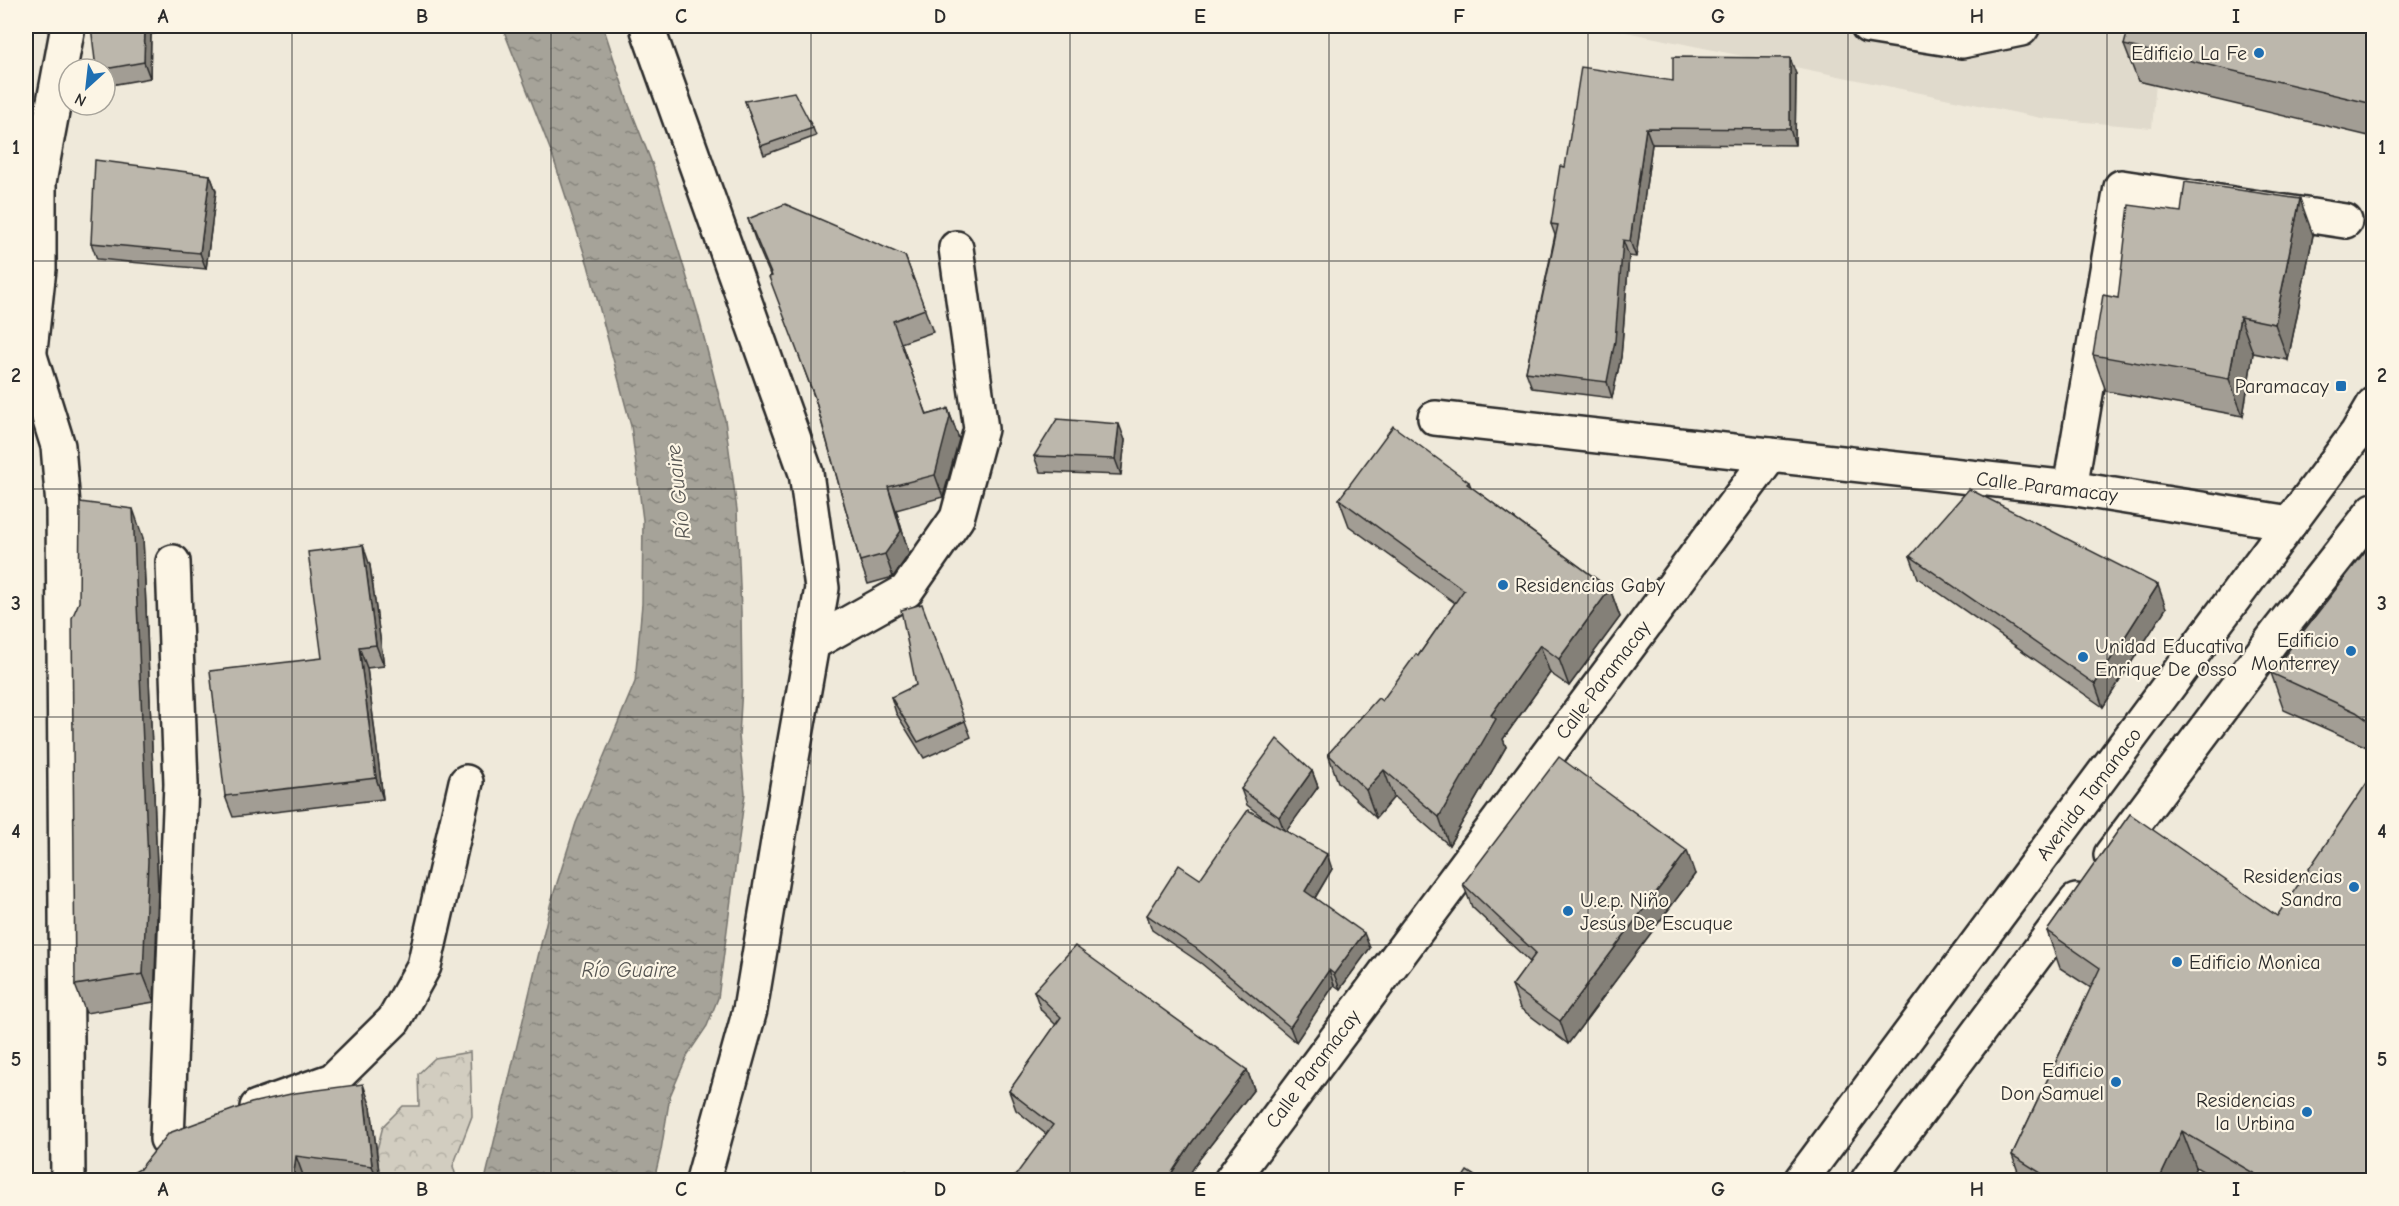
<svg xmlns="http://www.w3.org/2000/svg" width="2399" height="1206" font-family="'Comic Neue',sans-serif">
  <defs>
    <pattern id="forest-crowns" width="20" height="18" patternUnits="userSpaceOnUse" patternTransform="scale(1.5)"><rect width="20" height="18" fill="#d2cdc0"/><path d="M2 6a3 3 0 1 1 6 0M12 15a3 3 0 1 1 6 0" fill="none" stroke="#b4b0a5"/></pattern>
    <pattern id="water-ripples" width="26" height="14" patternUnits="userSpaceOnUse" patternTransform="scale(1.5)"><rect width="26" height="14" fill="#a6a399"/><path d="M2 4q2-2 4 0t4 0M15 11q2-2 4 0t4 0" fill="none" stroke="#87857d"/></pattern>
  </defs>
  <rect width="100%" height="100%" fill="#efe9da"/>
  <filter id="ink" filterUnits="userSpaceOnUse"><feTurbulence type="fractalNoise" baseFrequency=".0167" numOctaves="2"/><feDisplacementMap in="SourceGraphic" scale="12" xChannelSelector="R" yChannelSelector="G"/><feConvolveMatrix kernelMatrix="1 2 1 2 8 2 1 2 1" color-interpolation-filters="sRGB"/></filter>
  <g filter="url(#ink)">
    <path fill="#e0dacc" d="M1597 26H2161L2152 128 2041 118Z"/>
    <path fill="url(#forest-crowns)" stroke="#7e7c76" stroke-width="1.5" d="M470 1052 472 1116 453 1166 457 1180H364L371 1173 383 1126 403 1106H419L418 1074 435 1058Z"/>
    <path fill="url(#water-ripples)" stroke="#75736d" stroke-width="1.5" d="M502 26H603L629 105 653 166 698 314 725 420 737 510 741 612 742 687 739 736 745 793 718 998 707 1026 688 1054 670 1096 661 1150 654 1180H485L551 902 576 823 635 682 642 604 643 520 631 426 588 265 552 154Z"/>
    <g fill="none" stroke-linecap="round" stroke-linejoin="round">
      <g stroke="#2b2b2b" stroke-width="38">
        <g id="street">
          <path d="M1868 26 1962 41 2021 29 2023 26"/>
          <path d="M648 30 806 473 822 588 790 769 750 1010 703 1180"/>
          <path d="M30 356 58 446 63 506 68 1180"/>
          <path d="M27 377 39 269V182L68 26"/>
          <path d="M1435 418 2070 488 2290 523"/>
          <path d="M2070 488 2121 187 2345 221"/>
          <path d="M813 643 906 591 957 518 981 429 956 248"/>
          <path d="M2111 855 2281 628 2374 510"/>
          <path d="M257 1107 333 1080 394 1020 424 966 466 782"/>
          <path d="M167 1139 181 784 173 562"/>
          <path d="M1231 1180 1771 455"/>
          <path d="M1801 1180 2357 433 2374 404"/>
          <path d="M1868 1180 2076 901"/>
        </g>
      </g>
      <use href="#street" stroke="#fcf5e5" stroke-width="33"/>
    </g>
    <g fill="#a29d94" stroke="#2b2b2b" stroke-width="1.5">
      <path d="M91 26H174L173 31 151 34 150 78 105 86V69Z"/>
      <path d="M2373 26V137L2138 81 2124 45Z"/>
      <path d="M1796 74 1795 145 1652 144 1636 257 1629 256 1621 357 1612 398 1532 388 1526 372 1555 235 1551 224 1565 167 1673 81Z"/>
      <path d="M745 101 813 128 816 136 764 155Z"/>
      <path d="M210 175 216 191 206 269 97 259 91 243Z"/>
      <path d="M748 219 905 256 933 332 901 343 927 415 948 409 959 439 943 497 896 510 909 554 893 577 868 584 860 561 816 402 771 277 756 242Z"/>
      <path d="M2313 235 2288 360 2253 353 2243 416 2106 391 2093 355 2118 298Z"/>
      <path d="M1125 440 1121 475 1040 472 1034 456Z"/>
      <path d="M1469 482 1471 487 1610 589 1620 617 1569 686 1550 673 1503 739 1506 747 1449 845 1394 797 1376 818 1338 782 1328 754 1382 701 1418 656 1455 603 1349 526 1339 499Z"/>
      <path d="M143 538 158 889 154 1002 86 1013 75 985Z"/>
      <path d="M2373 546V751L2369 748 2284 710 2271 673Z"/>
      <path d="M1910 556 2166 608 2103 707 1918 578Z"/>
      <path d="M370 566 384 666 367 668 383 799 233 817 225 796 322 658Z"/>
      <path d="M891 697 965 721 971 737 924 758 896 713Z"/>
      <path d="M1312 771 1318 787 1286 831 1332 869 1315 898 1370 948 1340 989 1334 985 1296 1042 1202 964 1152 930 1147 915 1200 879 1272 824 1247 805 1241 789Z"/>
      <path d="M2130 814 2373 1180H2218L2196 1167 2189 1180H2021L2012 1155 2091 988 2060 968 2047 931Z"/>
      <path d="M1695 874 1568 1044 1520 1008 1512 986 1530 962 1472 907 1463 884Z"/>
      <path d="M1034 991 1247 1070 1254 1089 1198 1161 1046 1134 1016 1110 1009 1091 1056 1025 1041 1010Z"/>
      <path d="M371 1107 380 1180H320L304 1178 129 1175Z"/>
    </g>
    <g fill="#848078" stroke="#2b2b2b" stroke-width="1.5">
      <path d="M26 26H32L26 44Z"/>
      <path d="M145 26H147L151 34 150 78 144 62Z"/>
      <path d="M1790 58 1796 74 1795 145 1790 129Z"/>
      <path d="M1646 128 1652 144 1636 257 1630 241Z"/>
      <path d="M210 175 216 191 206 269 200 253Z"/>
      <path d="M2300 199 2313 235 2288 360 2275 324Z"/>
      <path d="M1623 240 1629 256 1621 357 1612 398 1607 382Z"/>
      <path d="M2240 317 2253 353 2243 416 2229 379Z"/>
      <path d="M948 409 959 439 943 497 935 475Z"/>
      <path d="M1119 424 1125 440 1121 475 1115 459Z"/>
      <path d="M888 487 896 510 909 554 893 577 885 554Z"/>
      <path d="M133 509 143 538 158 889 154 1002 143 974Z"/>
      <path d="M363 545 370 566 384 666 376 645Z"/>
      <path d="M2158 585 2166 608 2103 707 2095 684Z"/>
      <path d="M1610 589 1620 617 1569 686 1559 659Z"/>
      <path d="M1540 645 1550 673 1503 739 1506 747 1449 845 1439 817 1491 715Z"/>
      <path d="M359 647 367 668 383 799 376 778Z"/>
      <path d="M1384 770 1394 797 1376 818 1366 790Z"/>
      <path d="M1312 771 1318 787 1285 833 1279 817Z"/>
      <path d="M1687 851 1695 874 1568 1044 1560 1021Z"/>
      <path d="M1327 854 1332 869 1310 906 1305 891Z"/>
      <path d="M1364 933 1370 948 1340 989 1334 974Z"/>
      <path d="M1329 970 1334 985 1296 1042 1290 1027Z"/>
      <path d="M1247 1070 1254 1089 1198 1161 1186 1180H1167L1192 1142Z"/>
      <path d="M363 1084 371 1107 380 1180H378L372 1166Z"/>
      <path d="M2182 1131 2196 1167 2189 1180H2159Z"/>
      <path d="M296 1156 304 1178V1180H293Z"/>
    </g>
    <g fill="#bcb7ac" stroke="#2b2b2b" stroke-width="1.5">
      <path d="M91 26H145L144 62 105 69H96Z"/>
      <path d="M2129 26H2373V104L2124 45Z"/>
      <path d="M1673 57 1790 58V129L1646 128 1630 241 1623 240 1615 341 1607 382 1526 372 1558 225 1551 224 1560 166 1565 167 1581 67 1673 81Z"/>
      <path d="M794 92 813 128 761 146 745 101Z"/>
      <path d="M95 160 210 175 200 253 91 243Z"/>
      <path d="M2185 182 2300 199 2275 324 2240 317 2229 379 2093 355 2103 295 2118 298 2129 205 2181 212Z"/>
      <path d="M785 204 905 256 925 309 893 321 927 415 948 409 950 417 935 475 888 487 901 531 885 554 860 561 815 398 769 277 772 276 748 219Z"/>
      <path d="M1057 419 1119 424 1115 459 1034 456Z"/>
      <path d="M1393 426 1469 482 1467 484 1610 589 1559 659 1540 645 1491 715 1496 719 1439 817 1384 770 1366 790 1328 754 1378 698 1382 701 1416 654 1418 656 1464 590 1339 499Z"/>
      <path d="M1969 489 2158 585 2095 684 1910 556Z"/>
      <path d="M80 502 133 509 148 861 143 974 75 985 72 618 79 602Z"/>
      <path d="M363 545 376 645 359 647 376 778 225 796 210 671 322 658 308 552Z"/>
      <path d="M2370 545 2373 546V724L2356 712 2271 673Z"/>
      <path d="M922 604 965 721 918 742 891 697 916 685 901 610Z"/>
      <path d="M1277 739 1312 771 1279 817 1241 789Z"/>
      <path d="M1559 757 1687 851 1560 1021 1512 986 1536 953 1463 884Z"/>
      <path d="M2373 774V1180H2265L2182 1131 2159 1180H2052L2012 1155 2100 968 2047 931 2130 814 2277 916Z"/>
      <path d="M1248 810 1327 854 1305 891 1364 933 1334 974 1329 970 1290 1027 1197 949 1147 915 1179 865 1200 879Z"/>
      <path d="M1075 946 1247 1070 1192 1142 1167 1180H1012L1053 1125 1009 1091 1061 1017 1034 991Z"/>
      <path d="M363 1084 372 1166 296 1156 293 1180H127L129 1175 140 1169 169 1133 251 1103 295 1093Z"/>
      <path d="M906 1171 923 1180H901Z"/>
      <path d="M1467 1171 1481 1180H1461Z"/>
    </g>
  </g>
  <path fill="none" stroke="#2b2b2b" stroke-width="1.5" stroke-opacity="0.55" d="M292 26V1180M551 26V1180M811 26V1180M1070 26V1180M1329 26V1180M1588 26V1180M1848 26V1180M2107 26V1180M26 261H2374M26 489H2374M26 717H2374M26 945H2374"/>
  <g fill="#1f6fb2" stroke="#fcf5e5" stroke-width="2">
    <circle cx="2259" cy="53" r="6"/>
    <rect x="2335" y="380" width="12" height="12" rx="3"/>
    <circle cx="1503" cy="585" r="6"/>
    <circle cx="2351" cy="651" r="6"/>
    <circle cx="2083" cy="657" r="6"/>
    <circle cx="2354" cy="887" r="6"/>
    <circle cx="1568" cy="911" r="6"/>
    <circle cx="2177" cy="962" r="6"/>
    <circle cx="2116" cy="1082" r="6"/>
    <circle cx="2307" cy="1112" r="6"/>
  </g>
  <g text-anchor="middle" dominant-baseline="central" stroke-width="4.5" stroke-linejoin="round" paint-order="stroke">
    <g font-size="20" fill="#2b2b2b" stroke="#fcf5e5" text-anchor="end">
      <text x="2247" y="53">Edificio La Fe</text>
      <text x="2329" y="386">Paramacay</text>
      <text x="1515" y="585" text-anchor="start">Residencias Gaby</text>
      <text x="2339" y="640">Edificio<tspan x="2339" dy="23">Monterrey</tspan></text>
      <text x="2095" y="646" text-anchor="start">Unidad Educativa<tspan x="2095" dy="23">Enrique De Osso</tspan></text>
      <text x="2342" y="876">Residencias<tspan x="2342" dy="23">Sandra</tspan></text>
      <text x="1580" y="900" text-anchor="start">U.e.p. Niño<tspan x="1580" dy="23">Jesús De Escuque</tspan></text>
      <text x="2189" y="962" text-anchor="start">Edificio Monica</text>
      <text x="2104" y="1070">Edificio<tspan x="2104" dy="23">Don Samuel</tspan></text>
      <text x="2295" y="1100">Residencias<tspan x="2295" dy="23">la Urbina</tspan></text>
    </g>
    <g font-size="20" fill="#2b2b2b" stroke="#fcf5e5">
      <text transform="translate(2047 487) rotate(7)">Calle Paramacay</text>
      <text transform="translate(1603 680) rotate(-53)">Calle Paramacay</text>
      <text transform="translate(2089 794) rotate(-53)">Avenida Tamanaco</text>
      <text transform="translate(1313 1069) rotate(-53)">Calle Paramacay</text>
    </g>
    <g font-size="21" font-style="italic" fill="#565552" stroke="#fcf5e5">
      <text transform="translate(678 492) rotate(-96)">Río Guaire</text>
      <text x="629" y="970">Río Guaire</text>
    </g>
  </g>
  <rect width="2399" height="1206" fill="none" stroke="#fcf5e5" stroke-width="66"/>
  <g transform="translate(87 87) rotate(207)"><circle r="28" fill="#fcf5e5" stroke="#a8a49b" stroke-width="1.5"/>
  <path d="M0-4.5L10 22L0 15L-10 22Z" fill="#1f6fb2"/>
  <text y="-9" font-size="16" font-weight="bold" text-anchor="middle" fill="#2b2b2b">N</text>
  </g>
  <rect x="33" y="33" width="2333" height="1140" fill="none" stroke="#2b2b2b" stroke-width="2"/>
  <g font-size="20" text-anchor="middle" font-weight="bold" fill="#2b2b2b">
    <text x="163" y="23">A</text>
    <text x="422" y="23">B</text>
    <text x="681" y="23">C</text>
    <text x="940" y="23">D</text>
    <text x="1200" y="23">E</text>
    <text x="1459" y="23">F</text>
    <text x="1718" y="23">G</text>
    <text x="1977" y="23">H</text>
    <text x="2236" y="23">I</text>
    <text x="16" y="154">1</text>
    <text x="2382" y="154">1</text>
    <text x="16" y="382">2</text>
    <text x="2382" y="382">2</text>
    <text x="16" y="610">3</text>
    <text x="2382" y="610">3</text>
    <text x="16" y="838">4</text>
    <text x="2382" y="838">4</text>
    <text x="16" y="1066">5</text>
    <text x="2382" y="1066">5</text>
    <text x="163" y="1196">A</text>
    <text x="422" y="1196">B</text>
    <text x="681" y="1196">C</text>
    <text x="940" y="1196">D</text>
    <text x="1200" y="1196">E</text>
    <text x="1459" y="1196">F</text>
    <text x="1718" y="1196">G</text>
    <text x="1977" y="1196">H</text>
    <text x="2236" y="1196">I</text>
  </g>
</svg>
